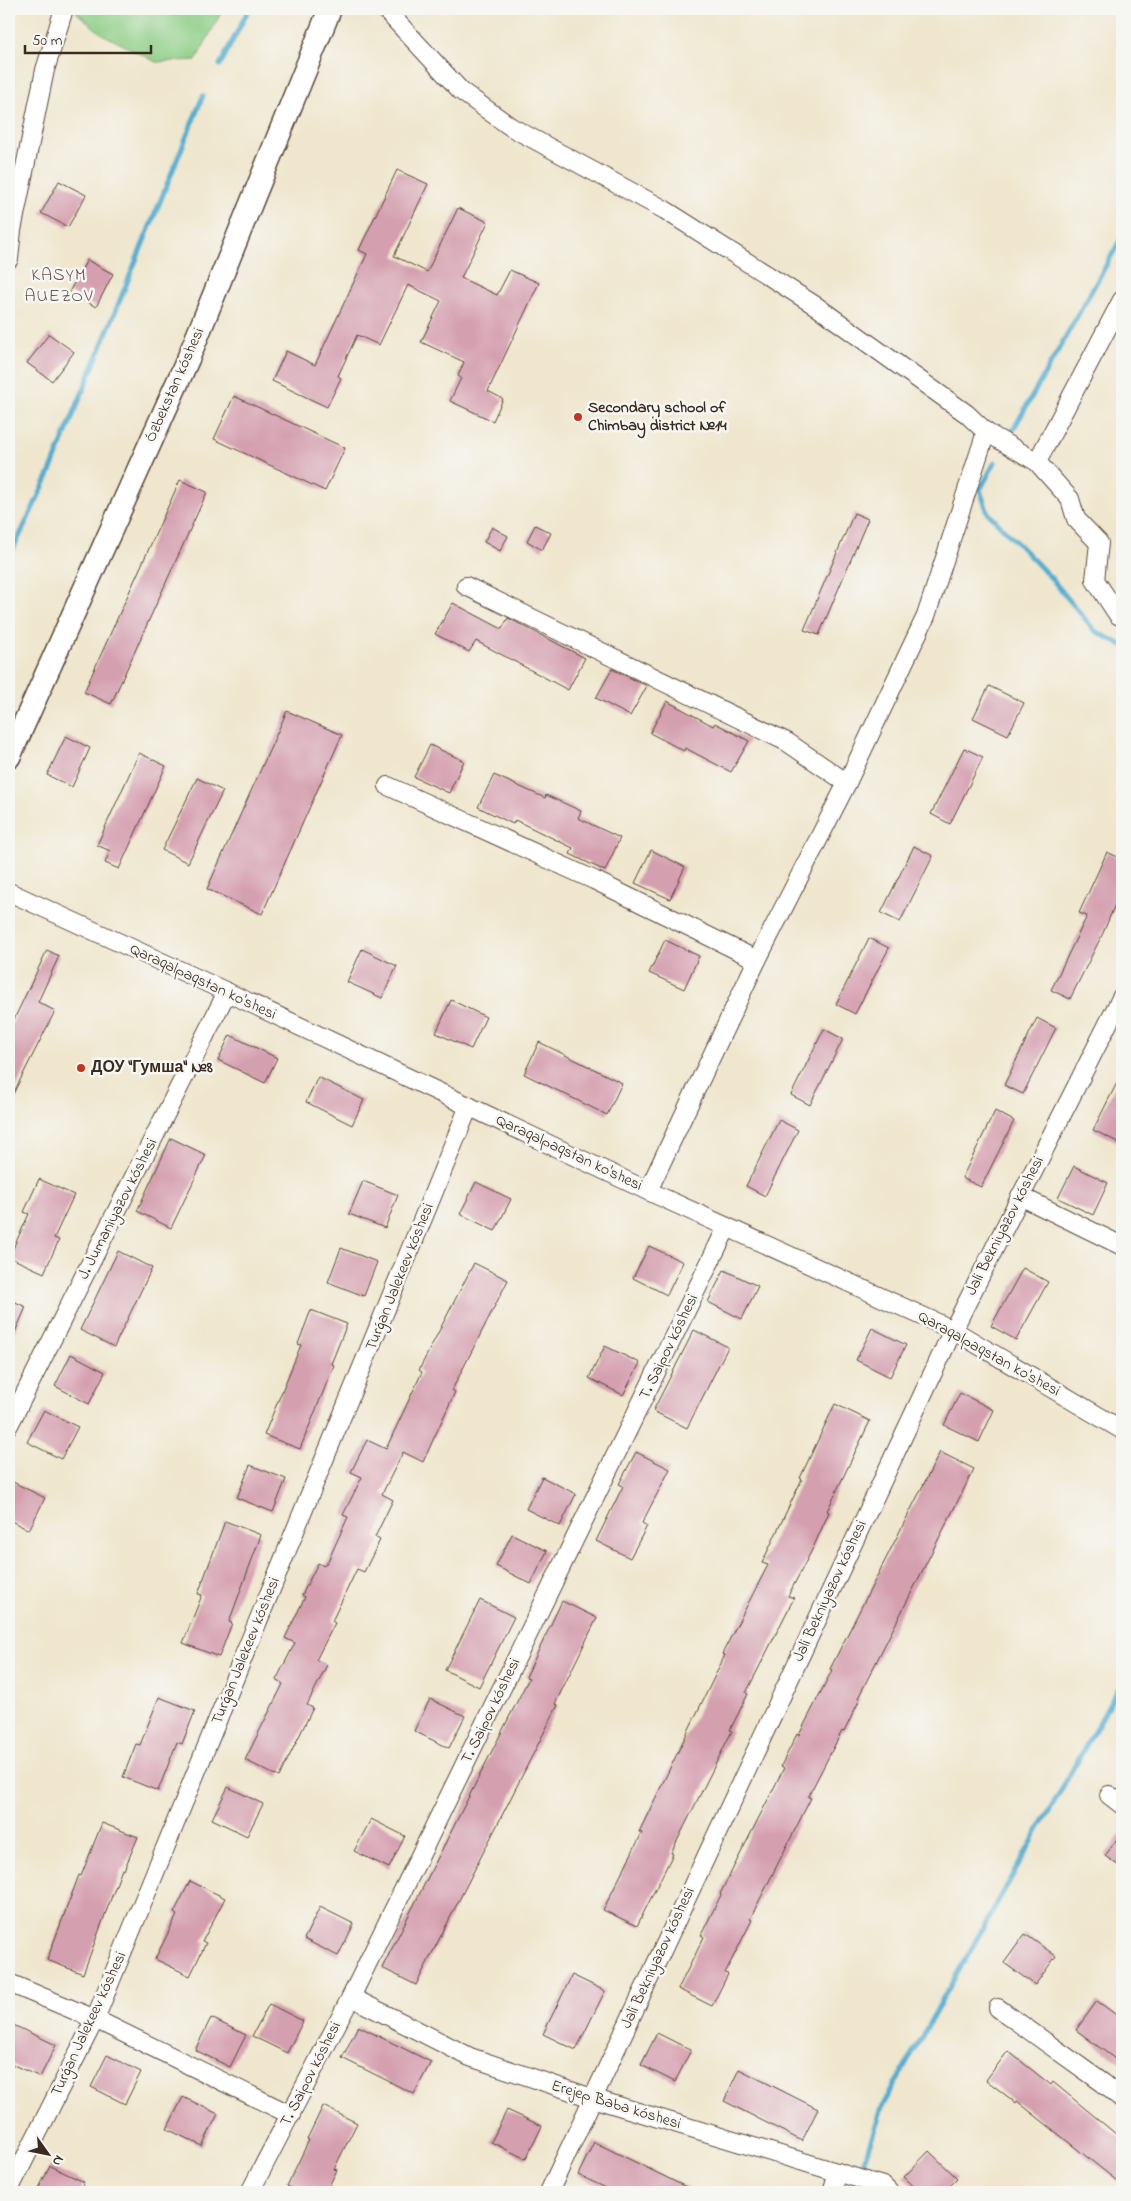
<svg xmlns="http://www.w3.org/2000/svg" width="1131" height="2201" font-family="'Indie Flower',sans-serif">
  <rect width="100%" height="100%" fill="#f6f6f2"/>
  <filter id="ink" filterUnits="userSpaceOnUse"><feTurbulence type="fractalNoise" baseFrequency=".02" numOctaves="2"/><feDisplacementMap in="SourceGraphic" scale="10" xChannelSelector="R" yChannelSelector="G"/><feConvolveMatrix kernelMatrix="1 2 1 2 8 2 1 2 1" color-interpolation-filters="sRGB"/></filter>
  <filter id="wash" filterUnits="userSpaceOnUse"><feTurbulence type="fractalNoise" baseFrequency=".0096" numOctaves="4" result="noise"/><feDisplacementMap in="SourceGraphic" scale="20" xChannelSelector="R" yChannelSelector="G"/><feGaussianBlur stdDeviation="1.12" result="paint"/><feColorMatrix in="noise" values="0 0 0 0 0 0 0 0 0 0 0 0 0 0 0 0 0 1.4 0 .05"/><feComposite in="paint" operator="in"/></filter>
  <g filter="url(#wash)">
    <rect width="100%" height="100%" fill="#efe6cd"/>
    <path fill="#8ccd84" stroke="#647c51" d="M77 9H223L196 60 156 62 102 34 76 12Z"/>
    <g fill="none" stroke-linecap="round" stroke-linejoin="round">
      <g stroke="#52add0" stroke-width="5">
        <path d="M220 65 249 9"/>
        <path d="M1013 430 1122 237"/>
        <path d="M995 462 980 490 988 513 1051 578 1095 631 1122 645"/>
        <path d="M9 558 50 472 203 96"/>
        <path d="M861 2169 883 2105 1122 1682"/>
        <path d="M853 2192V2191"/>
      </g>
    </g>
    <g id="blocks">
      <g fill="#d49faf">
        <path d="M397 170 428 184 394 256 427 272 458 208 488 222 461 278 497 295 510 270 539 283 488 391 503 399 493 421 450 401 461 378 458 376 464 362 421 342 441 301 408 285 379 345 357 335 338 376 341 378 327 407 272 381 286 351 315 365 367 254 359 250Z"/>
        <path d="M59 181 86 195 68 227 41 213Z"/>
        <path d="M87 260 113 274 96 307 69 292Z"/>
        <path d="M49 334 74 352 52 381 27 363Z"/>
        <path d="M234 396 345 448 325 491 214 439Z"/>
        <path d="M180 480 207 492 111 704 84 692Z"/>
        <path d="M854 513 868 519 819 635 804 630Z"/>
        <path d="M535 525 551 533 542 550 527 541Z"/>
        <path d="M492 527 508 536 500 551 484 542Z"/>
        <path d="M453 603 502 629 508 618 585 658 568 690 476 641 469 652 435 634Z"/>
        <path d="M612 669 647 686 630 716 596 698Z"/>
        <path d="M989 686 1024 703 1008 735 973 718Z"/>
        <path d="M667 701 713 726 715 723 749 741 731 772 685 748 684 751 650 733Z"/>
        <path d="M287 711 342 735 262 914 207 889Z"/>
        <path d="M66 736 90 748 72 787 47 775Z"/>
        <path d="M430 745 464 761 449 793 414 777Z"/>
        <path d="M964 748 983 757 950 824 931 814Z"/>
        <path d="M139 753 166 766 119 869 105 863 110 851 97 845Z"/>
        <path d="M494 775 545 798 546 795 581 811 578 818 620 838 605 871 570 854 573 848 515 820 513 824 478 807Z"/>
        <path d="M197 778 223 791 188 863 162 850Z"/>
        <path d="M914 846 933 856 900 922 881 913Z"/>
        <path d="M651 850 685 867 670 899 635 883Z"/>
        <path d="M1107 852 1122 859V888L1103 933 1070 999 1051 990 1087 916 1079 913Z"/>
        <path d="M869 938 889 948 855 1014 836 1004Z"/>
        <path d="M665 940 699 956 684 989 649 973Z"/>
        <path d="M362 949 397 966 382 998 347 982Z"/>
        <path d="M47 950 59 956 38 1002 55 1011 9 1102V1030Z"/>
        <path d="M451 1000 486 1017 471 1049 436 1033Z"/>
        <path d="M1037 1018 1056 1028 1023 1094 1004 1085Z"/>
        <path d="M824 1029 843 1039 810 1105 791 1095Z"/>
        <path d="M230 1035 277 1058 265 1083 218 1060Z"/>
        <path d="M539 1042 622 1083 607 1115 524 1074Z"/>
        <path d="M1122 1073V1144L1093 1130Z"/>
        <path d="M318 1077 364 1100 352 1125 306 1102Z"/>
        <path d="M995 1111 1014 1121 981 1187 962 1178Z"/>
        <path d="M779 1120 798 1130 765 1196 746 1186Z"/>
        <path d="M171 1138 206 1155 171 1228 137 1211Z"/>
        <path d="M1074 1166 1108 1183 1093 1215 1058 1198Z"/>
        <path d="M39 1179 74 1195 54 1238 59 1240 44 1273 9 1257 29 1214 24 1212Z"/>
        <path d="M363 1181 398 1195 385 1228 349 1214Z"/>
        <path d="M476 1182 511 1199 495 1231 460 1214Z"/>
        <path d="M649 1246 683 1262 667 1295 633 1278Z"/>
        <path d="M341 1248 377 1262 364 1296 328 1282Z"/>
        <path d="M118 1251 152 1268 114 1347 80 1330Z"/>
        <path d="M474 1263 508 1280 452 1390 455 1392 423 1462 403 1452 382 1494 393 1500 375 1537 380 1540 364 1572 357 1569 332 1621 335 1623 316 1660 327 1665 307 1705 313 1708 279 1777 245 1760 283 1684 276 1680 295 1643 285 1638 305 1597 302 1595 318 1563 324 1566 328 1561 348 1517 343 1515 362 1477 351 1472 367 1440 386 1449 422 1372 419 1370Z"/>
        <path d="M1023 1268 1048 1282 1016 1340 991 1326Z"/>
        <path d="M724 1270 758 1286 742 1319 708 1302Z"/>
        <path d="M9 1299 26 1307 9 1346Z"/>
        <path d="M311 1310 347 1324 331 1364 334 1365 300 1449 264 1435 301 1345 298 1344Z"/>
        <path d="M872 1328 906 1345 890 1377 856 1360Z"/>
        <path d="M694 1330 728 1347 687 1428 653 1411Z"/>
        <path d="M605 1346 640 1363 623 1395 589 1378Z"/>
        <path d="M71 1354 105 1372 89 1404 55 1386Z"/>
        <path d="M960 1393 994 1410 979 1442 944 1425Z"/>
        <path d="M835 1404 870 1421 827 1511 829 1512 813 1548 788 1596 794 1598 746 1693 748 1694 730 1730 732 1731 671 1853 673 1854 637 1926 603 1910 642 1833 639 1832 725 1655 722 1654 768 1565 762 1563 802 1479 800 1478Z"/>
        <path d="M44 1410 78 1427 61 1459 27 1442Z"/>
        <path d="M636 1452 670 1469 642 1523 647 1526 630 1558 596 1541 623 1486 619 1484Z"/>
        <path d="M940 1452 974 1469 858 1698 860 1699 844 1732 842 1731 808 1797 811 1798 750 1919 752 1920 725 1973 728 1974 712 2006 678 1989 704 1937 701 1935 721 1895 720 1894 784 1768 781 1766 797 1734 799 1735 832 1670 830 1669Z"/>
        <path d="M250 1465 286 1479 273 1512 237 1498Z"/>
        <path d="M542 1477 576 1494 560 1526 526 1509Z"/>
        <path d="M9 1480 45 1498 29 1530 9 1520Z"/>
        <path d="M225 1521 261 1535 229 1622 232 1623 219 1657 183 1643 202 1595 198 1594Z"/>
        <path d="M512 1534 547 1551 531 1584 496 1566Z"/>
        <path d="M480 1600 514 1617 479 1687 445 1670Z"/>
        <path d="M562 1601 597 1618 555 1704 558 1705 416 1985 382 1968 529 1678 526 1677Z"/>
        <path d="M159 1697 195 1711 182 1744 177 1742 158 1791 123 1777 136 1744 140 1745Z"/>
        <path d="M430 1699 465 1716 449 1748 414 1731Z"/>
        <path d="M228 1787 263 1804 247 1836 212 1819Z"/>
        <path d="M371 1819 405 1836 389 1868 354 1851Z"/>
        <path d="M102 1823 138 1837 124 1870 122 1869 83 1974 47 1960 79 1875 81 1876Z"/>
        <path d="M1122 1832V1868L1105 1856Z"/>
        <path d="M190 1881 225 1898 202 1942 206 1943 190 1976 155 1959 177 1915 174 1913Z"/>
        <path d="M320 1907 354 1924 338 1956 304 1939Z"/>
        <path d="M1025 1934 1056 1956 1035 1985 1004 1963Z"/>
        <path d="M572 1975 605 1991 576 2050 543 2034Z"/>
        <path d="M1097 2001 1122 2019V2064L1076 2030Z"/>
        <path d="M269 2004 303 2021 287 2053 252 2036Z"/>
        <path d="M211 2018 246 2035 230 2067 195 2050Z"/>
        <path d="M9 2023 56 2045 40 2077 9 2063Z"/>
        <path d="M358 2026 431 2062 414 2094 342 2058Z"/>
        <path d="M657 2033 691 2050 675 2082 641 2065Z"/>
        <path d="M1008 2051 1051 2085 1053 2082 1122 2139V2185L1017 2101 1016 2103 986 2080Z"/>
        <path d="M107 2055 141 2072 125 2104 91 2087Z"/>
        <path d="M739 2069 818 2109 802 2141 724 2101Z"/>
        <path d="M183 2097 218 2114 202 2146 167 2129Z"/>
        <path d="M323 2106 357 2123 334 2169 337 2170 326 2192H300L287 2186 309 2140 307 2139Z"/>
        <path d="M507 2110 542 2126 526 2159 491 2142Z"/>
        <path d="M594 2142 629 2159 696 2192H615L578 2175Z"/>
        <path d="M929 2151 957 2178 943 2192H920L904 2177Z"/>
        <path d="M50 2166 84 2182 79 2192H37Z"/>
      </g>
    </g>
  </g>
  <g filter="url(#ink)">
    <use href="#blocks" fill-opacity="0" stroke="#564638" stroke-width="1"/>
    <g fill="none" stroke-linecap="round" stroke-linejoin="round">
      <g stroke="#564638" stroke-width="20">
        <g id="minor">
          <path d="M385 9 461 91 511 127 665 210 816 306 967 414 986 432 1037 462 1070 499 1076 519 1099 543 1095 580 1118 615 1122 617"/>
          <path d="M9 259 12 230 45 70 64 9"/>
          <path d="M1037 462 1122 300"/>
          <path d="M466 586 787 742 847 783"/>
          <path d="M388 786 594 880 757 960"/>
          <path d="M9 892 227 992 648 1191 953 1330 1122 1430"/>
          <path d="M648 1191 757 960 847 783 926 616 986 432"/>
          <path d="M1020 1196 1122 1246"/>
          <path d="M9 1425 227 992"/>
          <path d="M1109 1795 1122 1805"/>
          <path d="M9 1983 95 2019 291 2115"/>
          <path d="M351 1997 470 2057 592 2098 883 2186 889 2192"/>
          <path d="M998 2008 1103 2083 1122 2099"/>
          <path d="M9 2190 95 2019 469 1106"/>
          <path d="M250 2192 351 1997 727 1227"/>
          <path d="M549 2192 953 1330 1122 996"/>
          <path d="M832 2192 838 2172"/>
        </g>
      </g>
      <g stroke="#564638" stroke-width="25">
        <path id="tertiary" d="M9 757 188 359 330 9"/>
      </g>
      <use href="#minor" stroke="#fff" stroke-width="18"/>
      <use href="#tertiary" stroke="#fff" stroke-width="22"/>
    </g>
  </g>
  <g fill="#c8321e" stroke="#f6f6f2" stroke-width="2">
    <circle cx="578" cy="417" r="5"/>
    <circle cx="81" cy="1068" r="5"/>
  </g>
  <g text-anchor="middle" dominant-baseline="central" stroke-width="5" stroke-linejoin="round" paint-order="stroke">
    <g font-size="16" fill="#3b2a1e" stroke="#f6f6f2">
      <text transform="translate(175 385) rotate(-66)">Ózbekstan kóshesi</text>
      <text transform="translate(203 982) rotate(25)">Qaraqalpaqstan ko'shesi</text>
      <text transform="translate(569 1153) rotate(25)">Qaraqalpaqstan ko'shesi</text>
      <text transform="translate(118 1209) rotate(-63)">J. Jumaniyazov kóshesi</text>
      <text transform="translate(1005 1226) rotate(-63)">Jali Bekniyazov kóshesi</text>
      <text transform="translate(400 1277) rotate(-68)">Turǵan Jalekeev kóshesi</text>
      <text transform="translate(669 1347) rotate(-64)">T. Saipov kóshesi</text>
      <text transform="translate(989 1354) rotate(29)">Qaraqalpaqstan ko'shesi</text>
      <text transform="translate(830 1591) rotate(-65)">Jali Bekniyazov kóshesi</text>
      <text transform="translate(246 1651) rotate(-68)">Turǵan Jalekeev kóshesi</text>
      <text transform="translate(491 1711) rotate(-64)">T. Saipov kóshesi</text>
      <text transform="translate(658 1958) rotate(-65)">Jali Bekniyazov kóshesi</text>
      <text transform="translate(89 2024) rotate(-65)">Turǵan Jalekeev kóshesi</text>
      <text transform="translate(311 2074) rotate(-63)">T. Saipov kóshesi</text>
      <text transform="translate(616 2105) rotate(17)">Erejep Baba kóshesi</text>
    </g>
    <g font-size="16" font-weight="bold" fill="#3b2a1e" stroke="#f6f6f2" text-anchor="start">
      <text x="588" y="408">Secondary school of<tspan x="588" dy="18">Chimbay district №14</tspan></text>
      <text x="91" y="1068">ДОУ "Гумша" №8</text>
    </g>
    <g font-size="18" letter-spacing="1" fill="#715351" stroke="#f6f6f2">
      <text x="59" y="276">KASYM<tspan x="59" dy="21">AUEZOV</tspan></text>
    </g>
  </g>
  <rect width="1131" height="2201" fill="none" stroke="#f6f6f2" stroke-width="30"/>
  <g transform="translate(48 2154) rotate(123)" stroke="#f6f6f2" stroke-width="4" paint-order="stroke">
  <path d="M0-4L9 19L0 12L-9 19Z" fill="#3b2a1e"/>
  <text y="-8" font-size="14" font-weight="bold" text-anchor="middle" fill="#3b2a1e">N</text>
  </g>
  <path d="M25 45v8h126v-8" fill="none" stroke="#3b2a1e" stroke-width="2.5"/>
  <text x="32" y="45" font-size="15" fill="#3b2a1e" stroke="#f6f6f2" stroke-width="4" paint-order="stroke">50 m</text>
</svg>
